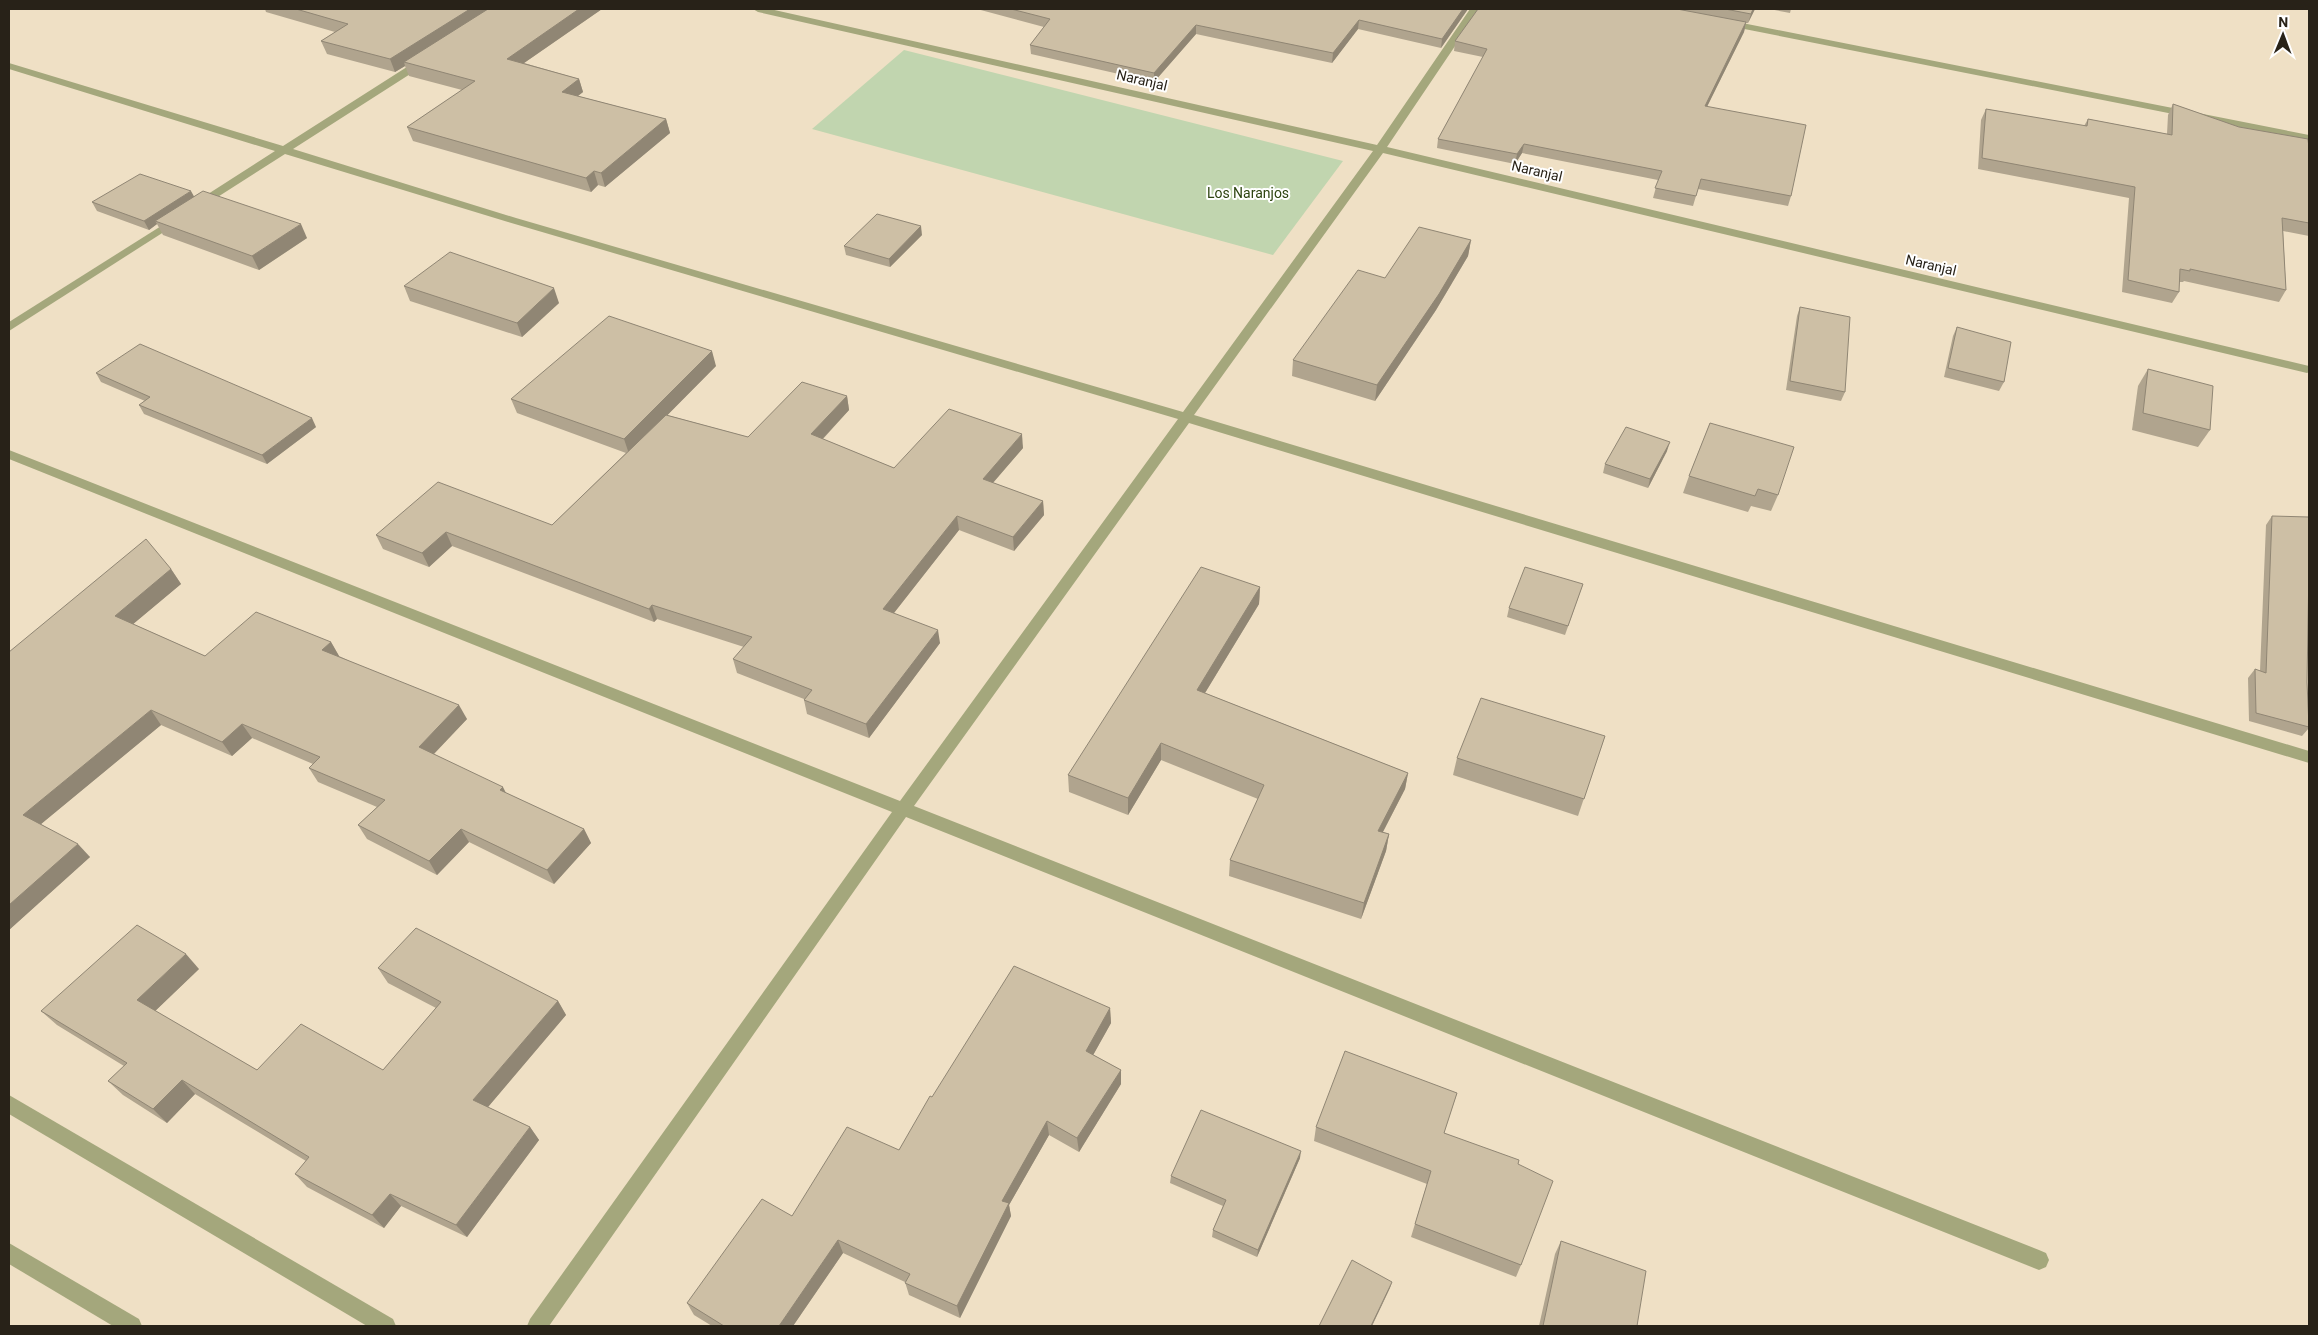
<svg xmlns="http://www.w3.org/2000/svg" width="2318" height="1335" font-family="Roboto,sans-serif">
  <rect width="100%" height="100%" fill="#efe0c5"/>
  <path fill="#c1d5af" d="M904 50 1343 161 1273 255 812 129Z"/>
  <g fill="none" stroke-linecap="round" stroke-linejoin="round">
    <g fill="#a4a77c" fill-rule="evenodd">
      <path d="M753 9H770L1377 145 1470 9H1480L1387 147 2309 366V372L2307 373 1383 153 1194 415 2309 751V763L1189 423 914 806 2039 1250 2046 1253 2049 1260 2046 1267 2039 1270 906 817 549 1326H527L530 1319 892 812 9 459V450L900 801 1178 419 508 222 285 154 202 207H194L192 205 194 203 275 151 9 69V63L283 146 421 58H429V62L293 149 516 218 1183 412 1373 151 758 12Z"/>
      <path d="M1727 20 2309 135V141L1724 25V21Z"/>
      <path d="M177 216 181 217 183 219 181 221 9 331V322Z"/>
      <path d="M9 1095 393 1319 396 1326H367L9 1114Z"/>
      <path d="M9 1243 139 1319 142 1326H113L9 1264Z"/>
    </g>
  </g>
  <g fill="#b0a48e">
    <path d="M265 9H602L524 63 579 79 583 92 578 96 666 119 670 133 605 187 598 185 591 192 413 141 407 127 462 90 409 76 405 66 395 72 327 54 321 41 335 32 266 12Z"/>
    <path d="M977 9H1468L1441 48 1358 29 1332 63 1196 34 1154 82 1031 54 1030 45 1044 27Z"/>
    <path d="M1478 9H1755L1748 23H1746L1744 32 1707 106 1791 196 1788 206 1698 189 1693 206 1653 198 1658 180 1522 153 1515 164 1437 148 1438 139 1483 57 1454 51 1455 41Z"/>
    <path d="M1769 9H1791L1790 13Z"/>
    <path d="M2173 104 2239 127 2309 148V236L2283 231 2286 290 2279 302 2184 281 2183 282H2179V292L2172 303 2122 292 2129 198 1978 169 1981 120 1986 109 2084 126 2088 119 2167 134 2168 115Z"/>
    <path d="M194 196 307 238 259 270 163 235 157 224 149 230 97 211 92 202Z"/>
    <path d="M922 235 890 267 846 255 844 246Z"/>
    <path d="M1471 240 1468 256 1436 310 1375 401 1292 376 1293 360 1385 278Z"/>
    <path d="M404 286 559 303 522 337 410 301Z"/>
    <path d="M1800 307 1845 392 1841 401 1786 390 1797 316Z"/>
    <path d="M1957 327 2004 382 1999 391 1944 377 1953 336Z"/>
    <path d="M716 366 667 415 748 437 847 396 849 410 823 439 894 468 1023 448 993 483 1043 501 1044 515 1014 551 959 530 894 613 940 643 869 738 807 714 804 700V699L737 673 733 659 744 647 657 619 654 622 452 546 429 567 383 549 376 535 552 525 626 453 517 413 511 399Z"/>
    <path d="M2148 369 2210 430 2198 447 2132 430 2138 386Z"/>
    <path d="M96 373 316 427 267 464 144 414 139 405 145 401 101 382Z"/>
    <path d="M1710 423 1778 495 1771 511 1751 506 1748 512 1683 493 1689 476Z"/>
    <path d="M1667 451 1648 488 1603 473 1605 464Z"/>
    <path d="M2272 516 2309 728 2302 736 2249 721 2248 678 2255 669 2260 671 2266 525Z"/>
    <path d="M171 569 181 584 133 624 205 656 331 642 339 656 467 719 434 754 506 793 584 829 591 843 554 884 469 842 437 875 367 839 358 825 377 807 318 782 309 768 313 764 252 738 232 756 161 725 41 824 90 857 9 930V652Z"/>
    <path d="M1583 584 1565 635 1507 617 1509 608Z"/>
    <path d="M1260 587 1259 604 1205 693 1408 773 1405 789 1383 832 1389 834 1386 851 1361 919 1229 876 1230 860 1258 799 1161 760 1128 815 1069 792 1068 775Z"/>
    <path d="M1605 736 1578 816 1453 775 1457 758Z"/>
    <path d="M378 968 558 1001 566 1015 488 1107 530 1127 539 1140 467 1237 401 1206 384 1228 307 1187 295 1174 306 1161 195 1094 167 1123 123 1095 108 1081 124 1066 57 1025 41 1011 199 969 155 1011 257 1070H383L436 1008 388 983Z"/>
    <path d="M1110 1008 1111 1023 1093 1055 1121 1070V1084L1079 1152 1049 1135 1009 1205 1011 1216 960 1318 909 1295 905 1282 843 1253 793 1326H712L694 1315 687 1303 792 1216 899 1150 932 1097Z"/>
    <path d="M1457 1093 1444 1133 1518 1164 1521 1265 1516 1277 1411 1237 1427 1184 1314 1141 1316 1127Z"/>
    <path d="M1300 1158 1257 1257 1212 1237 1213 1230 1223 1206 1170 1183 1171 1176Z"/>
    <path d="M1561 1241 1637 1326H1539L1555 1254Z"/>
  </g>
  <g fill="#908674">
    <path d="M470 9H495L404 62 405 66 395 72 390 59Z"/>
    <path d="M579 9H602L511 72 507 59Z"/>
    <path d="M1463 9H1468L1441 48 1442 39Z"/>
    <path d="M1753 9H1755L1748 23 1751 14Z"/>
    <path d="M1359 20 1358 29 1332 63 1333 53Z"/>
    <path d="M1746 22 1744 32 1703 115 1705 106Z"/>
    <path d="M1196 25V34L1154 82V73Z"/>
    <path d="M579 79 583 92 566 105 562 92Z"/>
    <path d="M666 119 670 133 605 187 601 173Z"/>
    <path d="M1524 144 1522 153 1515 164 1517 154Z"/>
    <path d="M594 171 598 185 591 192 586 178Z"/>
    <path d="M191 191 196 200 155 221 157 224 149 230 144 221Z"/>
    <path d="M301 224 307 238 259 270 252 256Z"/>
    <path d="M921 226 922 235 890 267 889 259Z"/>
    <path d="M1471 240 1468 256 1436 310 1375 401 1377 385Z"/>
    <path d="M554 288 559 303 522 337 517 323Z"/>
    <path d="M712 351 716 366 629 454 624 439Z"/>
    <path d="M847 396 849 410 814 448 811 434Z"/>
    <path d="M312 418 316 427 267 464 262 455Z"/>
    <path d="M1022 434 1023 448 984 493 983 479Z"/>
    <path d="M1670 442 1667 451 1648 488 1650 479Z"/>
    <path d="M1043 501 1044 515 1014 551 1013 537Z"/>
    <path d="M957 516 959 530 886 623 883 609Z"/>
    <path d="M446 532 452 546 429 567 422 553Z"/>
    <path d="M171 569 181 584 126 630 115 616Z"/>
    <path d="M1260 587 1259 604 1197 706V690Z"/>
    <path d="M652 605 657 619 654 622 649 609Z"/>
    <path d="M938 630 940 643 869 738 866 724Z"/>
    <path d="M331 642 339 656 330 664 322 650Z"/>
    <path d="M459 705 467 719 427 761 419 747Z"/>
    <path d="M151 710 161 725 35 829 23 815Z"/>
    <path d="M242 724 252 738 232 756 222 742Z"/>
    <path d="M1161 743V760L1128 815V798Z"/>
    <path d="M1408 773 1405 789 1375 847 1378 831Z"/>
    <path d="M503 787 510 801 500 790Z"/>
    <path d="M461 829 469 842 437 875 429 861Z"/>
    <path d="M584 829 591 843 554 884 547 870Z"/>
    <path d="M1389 834 1386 851 1361 919 1364 903Z"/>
    <path d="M78 844 90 857 9 930V905Z"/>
    <path d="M186 954 199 969 151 1015 137 1000Z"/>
    <path d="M558 1001 566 1015 482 1114 473 1100Z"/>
    <path d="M1110 1008 1111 1023 1087 1066 1086 1051Z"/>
    <path d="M1121 1070V1084L1079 1152 1077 1138Z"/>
    <path d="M182 1080 195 1094 167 1123 153 1109Z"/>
    <path d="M1047 1121 1049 1135 1009 1205 1011 1216 960 1318 957 1306 1002 1201Z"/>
    <path d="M530 1127 539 1140 467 1237 456 1225Z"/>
    <path d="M1301 1151 1300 1158 1257 1257 1258 1250Z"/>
    <path d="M390 1194 401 1206 384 1228 372 1215Z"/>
    <path d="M838 1240 843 1253 793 1326H779Z"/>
    <path d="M1392 1282 1390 1288 1372 1326H1371Z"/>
  </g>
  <g fill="#cdbfa5" stroke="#908674">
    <path d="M296 9H470L390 59 321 41 348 24Z"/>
    <path d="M488 9H579L507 59 579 79 562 92 666 119 601 173 594 171 586 178 407 127 475 81 404 62Z"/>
    <path d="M1011 9H1463L1442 39 1359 20 1333 53 1196 25 1154 73 1030 45 1050 19Z"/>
    <path d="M1478 9H1677L1746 22 1705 106 1806 125 1791 196 1701 179 1696 196 1655 188 1662 171 1524 144 1517 154 1438 139 1487 49 1455 41Z"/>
    <path d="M1725 9H1753L1751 14Z"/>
    <path d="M2173 104 2239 127 2308 139 2309 148V223L2282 218 2286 290 2190 269V271L2180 269 2179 292 2128 280 2135 187 1982 158 1986 109 2087 126 2088 119 2172 135Z"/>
    <path d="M140 174 191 191 144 221 92 202Z"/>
    <path d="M203 191 301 224 252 256 155 221Z"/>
    <path d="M877 214 921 226 889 259 844 246Z"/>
    <path d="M1419 227 1471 240 1439 294 1377 385 1293 360 1358 270 1385 278Z"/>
    <path d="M450 252 554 288 517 323 404 286Z"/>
    <path d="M1800 307 1850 317 1845 392 1790 381Z"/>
    <path d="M609 316 712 351 624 439 511 399Z"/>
    <path d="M1957 327 2011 342 2004 382 1948 368Z"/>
    <path d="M140 344 312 418 262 455 139 405 150 397 96 373Z"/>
    <path d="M2148 369 2213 386 2210 430 2143 413Z"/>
    <path d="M802 382 847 396 811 434 894 468 949 409 1022 434 983 479 1043 501 1013 537 957 516 883 609 938 630 866 724 804 700 812 690 733 659 752 637 652 605 649 609 446 532 422 553 376 535 438 482 552 525 666 415 748 437Z"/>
    <path d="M1710 423 1794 447 1778 495 1758 489 1755 496 1689 476Z"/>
    <path d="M1626 427 1670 442 1650 479 1605 464Z"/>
    <path d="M2272 516 2309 517V567L2307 682 2309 727 2256 713 2255 669 2266 673Z"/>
    <path d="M146 539 171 569 115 616 205 656 256 612 331 642 322 650 459 705 419 747 503 787 500 790 584 829 547 870 461 829 429 861 358 825 385 800 309 768 320 757 242 724 222 742 151 710 23 815 78 844 9 905V652Z"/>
    <path d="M1201 567 1260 587 1197 690 1408 773 1378 831 1389 834 1364 903 1230 860 1264 785 1161 743 1128 798 1068 775Z"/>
    <path d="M1525 567 1583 584 1568 626 1509 608Z"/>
    <path d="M1481 698 1605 736 1584 799 1457 758Z"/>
    <path d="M137 925 186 954 137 1000 257 1070 301 1024 383 1070 441 1002 378 968 416 928 558 1001 473 1100 530 1127 456 1225 390 1194 372 1215 295 1174 309 1157 182 1080 153 1109 108 1081 127 1063 41 1011Z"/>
    <path d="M1014 966 1110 1008 1086 1051 1121 1070 1077 1138 1047 1121 1002 1201 1009 1203 957 1306 905 1283 910 1274 838 1240 779 1326H724L687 1303 762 1199 792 1216 847 1127 899 1150 930 1096 932 1097Z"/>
    <path d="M1345 1051 1457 1093 1444 1133 1519 1160 1518 1164 1553 1181 1521 1265 1415 1224 1431 1171 1316 1127Z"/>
    <path d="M1201 1110 1301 1151 1258 1250 1213 1230 1226 1200 1171 1176Z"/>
    <path d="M1561 1241 1646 1271 1637 1326H1543Z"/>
    <path d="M1352 1260 1392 1282 1371 1326H1319Z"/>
  </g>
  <g text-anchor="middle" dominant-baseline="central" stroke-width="4" stroke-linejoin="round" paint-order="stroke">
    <g font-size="14" fill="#282218" stroke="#fff">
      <text transform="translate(1142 80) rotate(13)">Naranjal</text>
      <text transform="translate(1537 171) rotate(13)">Naranjal</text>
      <text transform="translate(1931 265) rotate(13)">Naranjal</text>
    </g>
    <g font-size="14" fill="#2c430f" stroke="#fff">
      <text x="1248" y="193">Los Naranjos</text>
    </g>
  </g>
  <rect width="2318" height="1335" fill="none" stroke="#282218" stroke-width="20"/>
  <g transform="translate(2283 35) rotate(1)" stroke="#ffffff" stroke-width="4" paint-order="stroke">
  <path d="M0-4L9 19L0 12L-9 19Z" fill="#282218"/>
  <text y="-8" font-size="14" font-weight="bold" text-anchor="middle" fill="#282218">N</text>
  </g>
</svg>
